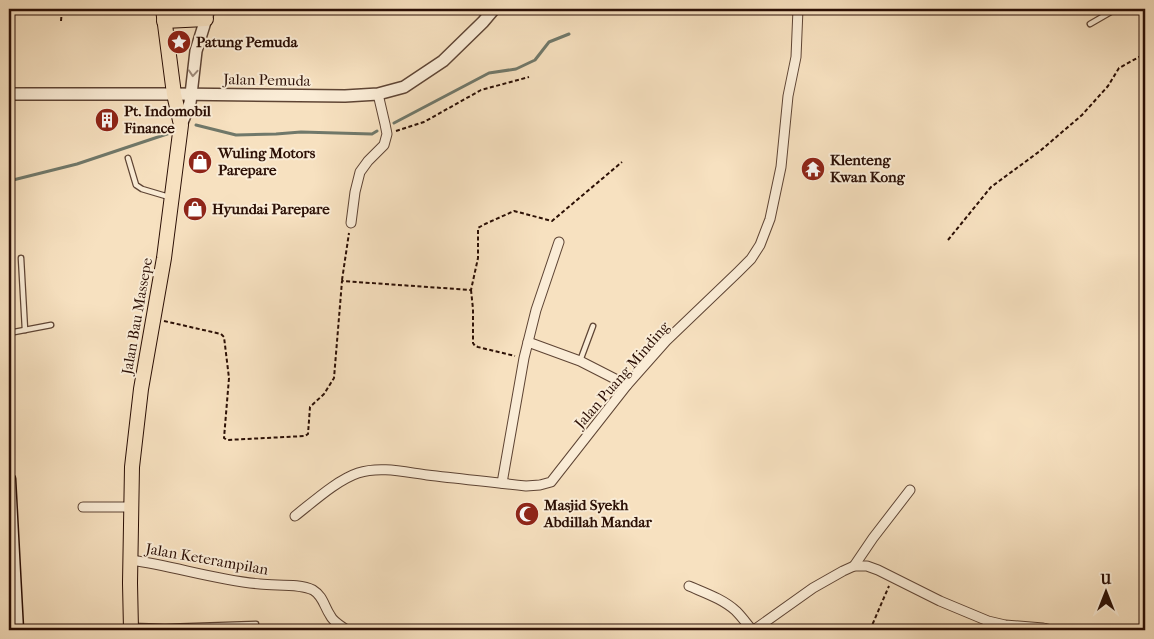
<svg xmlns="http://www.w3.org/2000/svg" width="1154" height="639" font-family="'IM FELL French Canon',serif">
  <rect width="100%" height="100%" fill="#f7e1c0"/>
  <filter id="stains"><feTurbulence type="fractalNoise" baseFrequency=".004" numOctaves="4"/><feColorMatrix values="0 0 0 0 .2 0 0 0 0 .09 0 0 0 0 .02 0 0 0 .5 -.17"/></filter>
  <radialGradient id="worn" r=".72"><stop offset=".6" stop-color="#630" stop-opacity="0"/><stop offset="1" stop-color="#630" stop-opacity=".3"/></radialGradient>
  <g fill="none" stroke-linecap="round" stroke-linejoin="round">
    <g stroke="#70786a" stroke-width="3">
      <path d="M394 123 489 73 516 69 535 60 549 42 569 34"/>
      <path d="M196 125 236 135 276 134 301 132 372 134 377 131"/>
      <path d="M9 181 77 164 170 133"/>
    </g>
    <g stroke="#5e4434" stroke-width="7">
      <g id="service">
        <path d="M1090 24 1116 9"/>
        <path d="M128 158 136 185 142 189 169 197"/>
        <path d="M21 258 25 330"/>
        <path d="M9 333 51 325"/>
        <path d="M580 361 593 326"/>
        <path d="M133 626 165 627 256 624"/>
      </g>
    </g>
    <g stroke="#5e4434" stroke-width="11">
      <g id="minor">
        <path d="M351 223 355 192 360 172 368 161 384 145 387 134 385 124 378 94"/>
        <path d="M528 342 580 361 627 385"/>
        <path d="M502 483 524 358 536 310 559 242"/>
        <path d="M83 507H131"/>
        <path d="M295 516C313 502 337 480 358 473 380 466 404 472 427 475 460 479 493 482 526 486L540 485 551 482 627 385 666 341 738 272 751 259 760 245 770 219 781 167 788 96 796 57 798 9"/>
        <path d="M131 560C174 566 216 580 260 584 275 586 299 583 313 590 323 596 324 606 330 615 333 622 341 626 347 630"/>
        <path d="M854 566 873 538 910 490"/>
        <path d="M689 586C705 593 723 599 736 611 742 617 747 624 752 630"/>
        <path d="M754 630 813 588 843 571 854 566H867L878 570 940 601 988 621 1005 625 1043 628 1052 630"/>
      </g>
    </g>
    <g stroke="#5e4434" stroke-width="14">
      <g id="tertiary">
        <path d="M9 94H174L345 96 378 94 404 87 443 61 483 22 494 9"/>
        <path d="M181 125 190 103 196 51 209 9"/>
      </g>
    </g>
    <g stroke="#2b0f05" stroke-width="15">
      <path id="secondary" d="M9 479 17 630"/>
    </g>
    <g stroke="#2b0f05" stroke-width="16">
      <g id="trunk">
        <path d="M164 21 206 19"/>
        <path d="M131 630 130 583 132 467 141 389 164 258 181 125 174 94 163 9"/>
      </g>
    </g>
    <g stroke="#2b0f05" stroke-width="2" stroke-dasharray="4 2.5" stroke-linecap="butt">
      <path d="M61 21 62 9"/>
      <path d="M396 131 424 122 481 90 529 77"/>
      <path d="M948 240 991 187 1040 151 1082 115 1108 86 1119 68 1139 57H1145"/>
      <path d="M342 280 349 233"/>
      <path d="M471 290 473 309V343L475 346 478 347 515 356"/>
      <path d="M164 321 221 334 224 337 229 378 224 438 227 440 305 436 308 434 310 407 324 394 334 378 342 281 471 290 478 258V228L485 224 514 211 552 221 622 162"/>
      <path d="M870 630 889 586"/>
    </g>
    <use href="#service" stroke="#faecd6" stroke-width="4.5"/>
    <use href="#minor" stroke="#faecd6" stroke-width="9"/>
    <use href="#tertiary" stroke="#faecd6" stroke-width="11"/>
    <use href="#secondary" stroke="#faecd6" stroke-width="12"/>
    <use href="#trunk" stroke="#f7e1c0" stroke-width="14"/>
  </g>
  <defs><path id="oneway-chevron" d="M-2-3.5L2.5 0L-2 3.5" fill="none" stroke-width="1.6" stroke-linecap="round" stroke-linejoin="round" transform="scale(1.25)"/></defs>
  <use stroke="#9d8978" href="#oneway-chevron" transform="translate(193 73) rotate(94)"/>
  <defs>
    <g id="sight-disc" transform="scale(1.25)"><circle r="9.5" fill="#8f2418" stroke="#faecd6"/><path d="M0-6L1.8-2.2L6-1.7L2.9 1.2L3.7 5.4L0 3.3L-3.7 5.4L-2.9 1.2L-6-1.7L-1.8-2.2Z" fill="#fff"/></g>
    <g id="building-disc" transform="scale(1.25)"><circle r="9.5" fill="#8f2418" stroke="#faecd6"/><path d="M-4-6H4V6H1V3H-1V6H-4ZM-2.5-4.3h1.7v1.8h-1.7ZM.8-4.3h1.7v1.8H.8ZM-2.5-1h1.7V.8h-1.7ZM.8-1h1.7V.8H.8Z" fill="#fff"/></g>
    <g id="shop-disc" transform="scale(1.25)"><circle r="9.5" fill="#8f2418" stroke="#faecd6"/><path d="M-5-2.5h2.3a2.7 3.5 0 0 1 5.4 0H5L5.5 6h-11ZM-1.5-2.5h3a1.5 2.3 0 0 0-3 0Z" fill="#fff"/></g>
    <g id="temple-disc" transform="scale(1.25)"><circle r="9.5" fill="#8f2418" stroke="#faecd6"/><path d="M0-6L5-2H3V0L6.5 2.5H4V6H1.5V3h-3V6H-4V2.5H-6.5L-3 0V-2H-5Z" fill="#fff"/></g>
    <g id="mosque-disc" transform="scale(1.25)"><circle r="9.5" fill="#8f2418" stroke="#faecd6"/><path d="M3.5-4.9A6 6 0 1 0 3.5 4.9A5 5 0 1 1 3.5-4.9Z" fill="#fff"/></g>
  </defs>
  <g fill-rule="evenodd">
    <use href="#sight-disc" x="179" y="42"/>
    <use href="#building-disc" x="107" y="120"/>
    <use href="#shop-disc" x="200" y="162"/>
    <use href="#temple-disc" x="813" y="169"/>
    <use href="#shop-disc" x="195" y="209"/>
    <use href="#mosque-disc" x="527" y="514"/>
  </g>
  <g text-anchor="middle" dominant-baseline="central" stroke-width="4" stroke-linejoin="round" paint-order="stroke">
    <g font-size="15" font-weight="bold" fill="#2b0f05" stroke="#faecd6" text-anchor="start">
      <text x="196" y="42">Patung Pemuda</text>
      <text x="124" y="111">Pt. Indomobil<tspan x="124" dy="17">Finance</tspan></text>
      <text x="218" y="153">Wuling Motors<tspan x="218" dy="17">Parepare</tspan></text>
      <text x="830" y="160">Klenteng<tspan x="830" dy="17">Kwan Kong</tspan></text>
      <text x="212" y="209">Hyundai Parepare</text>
      <text x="544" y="505">Masjid Syekh<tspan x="544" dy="17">Abdillah Mandar</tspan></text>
    </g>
    <g font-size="15" fill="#2b0f05" stroke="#faecd6">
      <text transform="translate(267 80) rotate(1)">Jalan Pemuda</text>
      <text transform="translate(137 316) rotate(-80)">Jalan Bau Massepe</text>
      <text transform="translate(622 375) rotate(-49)">Jalan Puang Minding</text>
      <text transform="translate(207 559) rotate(10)">Jalan Keterampilan</text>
    </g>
  </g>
  <rect width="1154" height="639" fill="none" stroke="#f7e1c0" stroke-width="30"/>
  <rect x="10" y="10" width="1134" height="619" fill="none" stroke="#2b0f05" stroke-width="2.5"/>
  <rect x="15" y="15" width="1124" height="609" fill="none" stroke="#2b0f05"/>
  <g transform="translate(1106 592)" stroke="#faecd6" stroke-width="4" paint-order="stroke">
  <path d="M0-4L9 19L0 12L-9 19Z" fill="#2b0f05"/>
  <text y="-8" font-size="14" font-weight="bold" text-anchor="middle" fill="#2b0f05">U</text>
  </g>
  <rect width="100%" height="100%" filter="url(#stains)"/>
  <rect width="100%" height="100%" fill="url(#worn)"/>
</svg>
